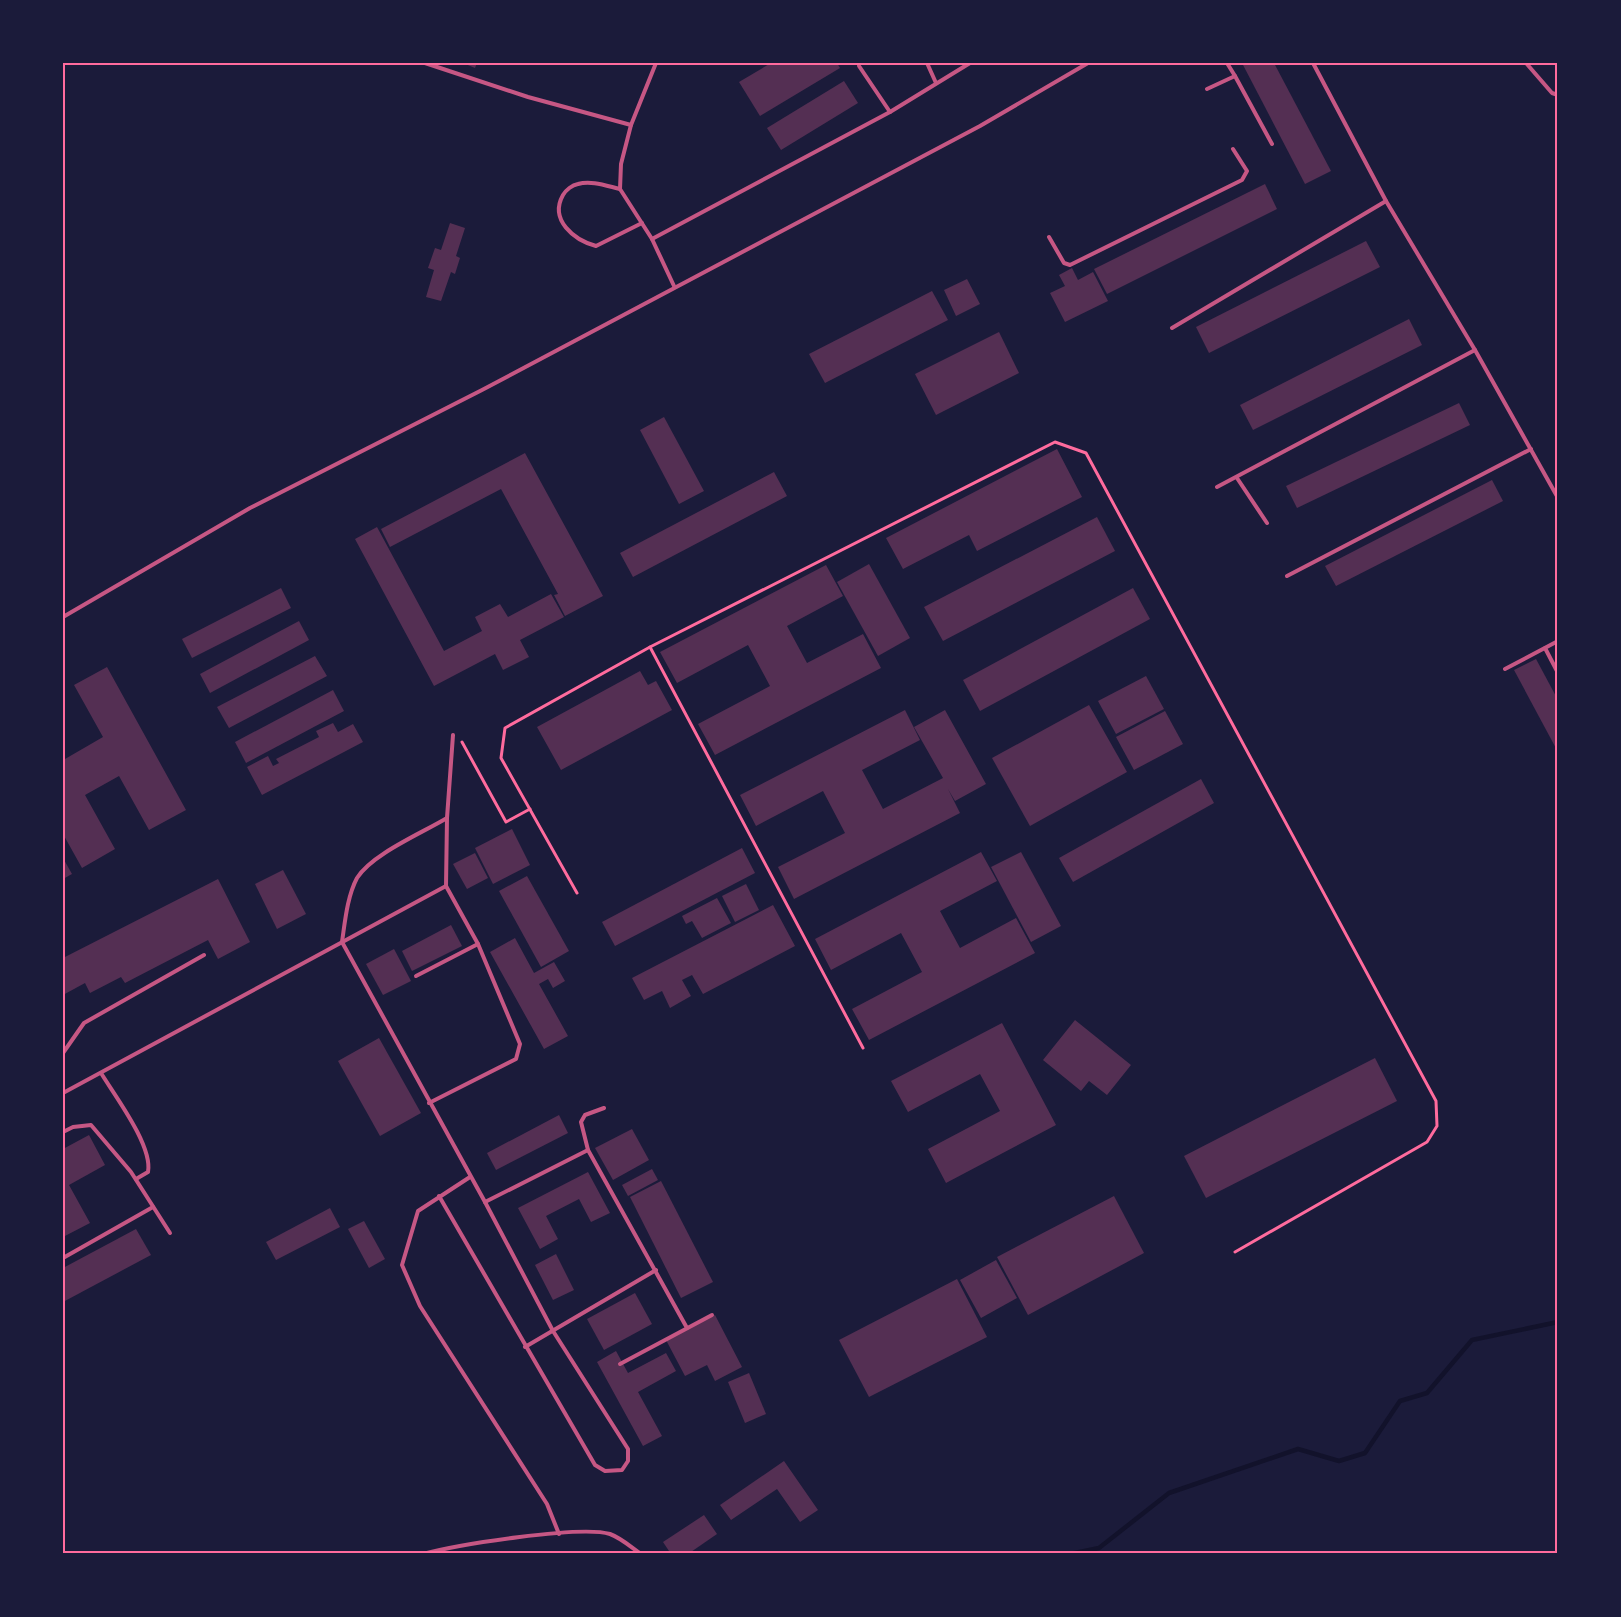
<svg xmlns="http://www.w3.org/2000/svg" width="1621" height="1617" font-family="Helvetica,sans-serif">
  <rect width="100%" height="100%" fill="#1b1b3a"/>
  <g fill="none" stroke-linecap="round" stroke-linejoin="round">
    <path stroke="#12122b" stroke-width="4.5" d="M1070 1554 1099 1548 1169 1493 1298 1449 1339 1461 1365 1453 1400 1401 1427 1393 1472 1340 1558 1322"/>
  </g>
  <g fill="#542f53">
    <path d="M463 63H477L475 68Z"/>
    <path d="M771 63H837L840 68 760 116 739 82Z"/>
    <path d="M1242 63H1274L1331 171 1305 184Z"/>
    <path d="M844 81 858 103 781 150 767 128Z"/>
    <path d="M1265 184 1277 209 1107 294 1094 269Z"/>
    <path d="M450 223 465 228 456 256 460 258 455 274 451 272 441 301 426 297 434 270 428 268 435 248 441 250Z"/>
    <path d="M1366 241 1380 267 1209 353 1196 327Z"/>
    <path d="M1072 268 1078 280 1093 272 1108 301 1065 322 1050 293 1065 286 1059 275Z"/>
    <path d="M967 279 980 304 956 316 944 290Z"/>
    <path d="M932 291 948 320 825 383 809 354Z"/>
    <path d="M1409 319 1422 345 1253 430 1240 405Z"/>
    <path d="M999 332 1019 373 936 415 915 374Z"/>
    <path d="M1459 403 1470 425 1297 508 1286 486Z"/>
    <path d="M664 417 704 491 679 504 640 430Z"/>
    <path d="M1057 449 1082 497 977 551 969 535 903 569 886 538Z"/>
    <path d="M525 453 603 596 565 616 554 595 558 594 501 489 390 547 381 529Z"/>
    <path d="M774 472 787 496 633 577 620 553Z"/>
    <path d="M1492 480 1503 501 1336 586 1325 566Z"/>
    <path d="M1097 517 1115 551 943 641 924 607Z"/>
    <path d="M377 527 444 651 482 631 475 617 500 604 508 617 551 594 564 617 520 640 529 657 503 670 495 654 434 686 355 539Z"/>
    <path d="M869 564 910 638 878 656 837 582Z"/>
    <path d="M826 565 843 596 787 626 807 663 863 634 881 668 715 755 698 724 770 686 748 645 677 683 660 652Z"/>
    <path d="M281 588 291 608 192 658 182 639Z"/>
    <path d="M1133 588 1150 619 980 711 963 680Z"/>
    <path d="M299 621 309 640 210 693 200 674Z"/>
    <path d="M315 656 327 676 229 728 217 707Z"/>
    <path d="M1536 659 1558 700V752L1514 670Z"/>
    <path d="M107 667 186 810 149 830 119 776 85 795 115 849 82 868 63 834V756L65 759 103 737 74 685Z"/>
    <path d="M640 671 648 685 656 681 672 710 561 770 537 727Z"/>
    <path d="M1146 676 1164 709 1116 734 1098 701Z"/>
    <path d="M333 690 344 711 246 763 235 742Z"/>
    <path d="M1089 705 1127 772 1030 826 992 758Z"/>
    <path d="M905 710 920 740 862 770 883 809 943 778 914 727 945 710 986 784 955 801 948 789 960 813 794 899 778 867 845 833 823 791 756 826 740 795Z"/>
    <path d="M1165 711 1183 744 1134 770 1116 737Z"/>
    <path d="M333 723 338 732 353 724 363 742 262 795 247 767 268 756 273 766 279 763 276 759 319 737 316 731Z"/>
    <path d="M1201 779 1214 803 1073 882 1059 858Z"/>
    <path d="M512 829 530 865 493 884 475 848Z"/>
    <path d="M742 848 755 873 615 946 602 922Z"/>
    <path d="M981 852 997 881 940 911 960 948 1016 918 1035 953 869 1040 852 1009 922 972 901 933 831 970 815 939Z"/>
    <path d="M1021 852 1061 926 1031 942 991 867Z"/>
    <path d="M475 853 488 878 467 889 453 864Z"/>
    <path d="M63 858 72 874 63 879Z"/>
    <path d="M283 870 306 914 277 929 255 884Z"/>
    <path d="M527 876 569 951 541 967 499 891Z"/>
    <path d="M218 879 250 942 218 959 208 940 125 983 121 977 90 993 85 983 63 995V958Z"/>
    <path d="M746 884 759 910 735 922 722 896Z"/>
    <path d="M717 898 731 923 702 938 692 921 686 924 682 916Z"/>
    <path d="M773 905 795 946 703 994 692 975 682 980 691 996 670 1008 662 991 644 1000 632 978Z"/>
    <path d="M451 925 462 946 412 971 402 951Z"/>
    <path d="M515 938 534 973 554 962 565 981 553 988 548 979 539 984 568 1036 544 1049 490 952Z"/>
    <path d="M394 949 411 981 383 995 366 964Z"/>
    <path d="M1075 1020 1131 1065 1107 1095 1089 1081 1081 1091 1043 1060Z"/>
    <path d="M1002 1023 1056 1125 946 1183 928 1149 1000 1111 980 1074 908 1112 891 1081Z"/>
    <path d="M379 1038 421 1113 380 1136 338 1061Z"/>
    <path d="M1375 1058 1397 1101 1206 1198 1184 1156Z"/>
    <path d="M559 1115 568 1133 496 1170 487 1153Z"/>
    <path d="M632 1129 649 1160 613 1180 595 1148Z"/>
    <path d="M89 1135 105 1165 69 1185 90 1223 63 1237V1149Z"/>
    <path d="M652 1169 658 1180 628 1196 622 1185Z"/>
    <path d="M588 1172 610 1213 591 1222 579 1199 546 1216 558 1239 540 1249 518 1208Z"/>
    <path d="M661 1181 713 1282 681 1298 630 1197Z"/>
    <path d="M1114 1196 1144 1253 1028 1315 997 1257Z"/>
    <path d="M330 1208 340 1227 276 1260 266 1242Z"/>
    <path d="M364 1221 385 1259 369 1268 348 1229Z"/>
    <path d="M136 1229 151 1255 63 1302V1268Z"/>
    <path d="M556 1254 574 1290 553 1300 535 1265Z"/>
    <path d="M996 1260 1017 1298 981 1318 960 1280Z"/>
    <path d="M957 1279 987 1337 869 1397 839 1340Z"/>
    <path d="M635 1293 652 1324 604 1350 587 1319Z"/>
    <path d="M715 1315 742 1367 715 1381 707 1365 685 1376 666 1340Z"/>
    <path d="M616 1351 628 1373 666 1353 676 1371 638 1392 662 1436 643 1446 597 1362Z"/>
    <path d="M749 1373 766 1414 745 1423 728 1382Z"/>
    <path d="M784 1461 818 1510 800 1522 777 1489 731 1520 720 1505Z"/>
    <path d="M704 1515 717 1534 688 1554H671L663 1542Z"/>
  </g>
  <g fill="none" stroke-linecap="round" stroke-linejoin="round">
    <g stroke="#ff6b9d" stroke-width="3">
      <path d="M650 647 863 1048"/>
      <path d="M462 742 506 822 530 809"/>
      <path d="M577 893 501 758 505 728 650 647 1055 442 1086 453 1436 1101 1437 1126 1427 1142 1235 1252"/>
    </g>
    <g stroke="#c65784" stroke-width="4">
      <path d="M425 63 528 97 631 125"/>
      <path d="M656 63 631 125 621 164 620 189 652 239 674 286"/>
      <path d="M927 63 936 83"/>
      <path d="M1227 63 1235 76"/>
      <path d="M1313 63 1386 201 1475 350 1558 498"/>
      <path d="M1526 63 1552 93 1558 95"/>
      <path d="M859 66 890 112"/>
      <path d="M1207 89 1235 76 1272 144"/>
      <path d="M620 189C607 186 591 180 578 184 572 185 566 190 563 195 549 220 574 240 596 246L642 223"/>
      <path d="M1049 237 1064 263 1070 265 1242 180 1247 171 1233 149"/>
      <path d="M652 239 890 112 970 63"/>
      <path d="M1172 328 1386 201"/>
      <path d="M1237 478 1267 523"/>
      <path d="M1217 487 1475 350"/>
      <path d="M1287 576 1531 449"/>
      <path d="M63 617 250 508 482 390 980 126 1088 63"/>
      <path d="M1545 648 1558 673"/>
      <path d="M1505 669 1558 641"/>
      <path d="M416 976 478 944"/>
      <path d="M63 1053 84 1023 204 955"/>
      <path d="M101 1073C115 1096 153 1146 148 1172L136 1179"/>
      <path d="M63 1093 446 886"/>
      <path d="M429 1103 516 1059 520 1044 478 944 446 886 447 818 453 735"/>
      <path d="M604 1108 585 1115 581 1122 588 1150 687 1328"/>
      <path d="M63 1132 73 1127 91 1125 131 1172 170 1233"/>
      <path d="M470 1177 418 1211 402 1265 420 1306 547 1504 559 1534"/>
      <path d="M439 1196 595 1465 605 1471 622 1470 628 1461V1449L553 1331 485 1202 342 942C345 922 347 897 357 878 372 854 422 833 447 818"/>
      <path d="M485 1202 588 1150"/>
      <path d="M63 1258 153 1207"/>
      <path d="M525 1347 656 1270"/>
      <path d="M620 1364 712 1315"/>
      <path d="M423 1554C456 1545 580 1525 610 1534 621 1538 631 1547 641 1554"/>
    </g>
  </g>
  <rect width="1621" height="1617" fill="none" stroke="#1b1b3a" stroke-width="129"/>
  <rect x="64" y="64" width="1492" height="1488" fill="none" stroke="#ff6b9d" stroke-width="2"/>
</svg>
